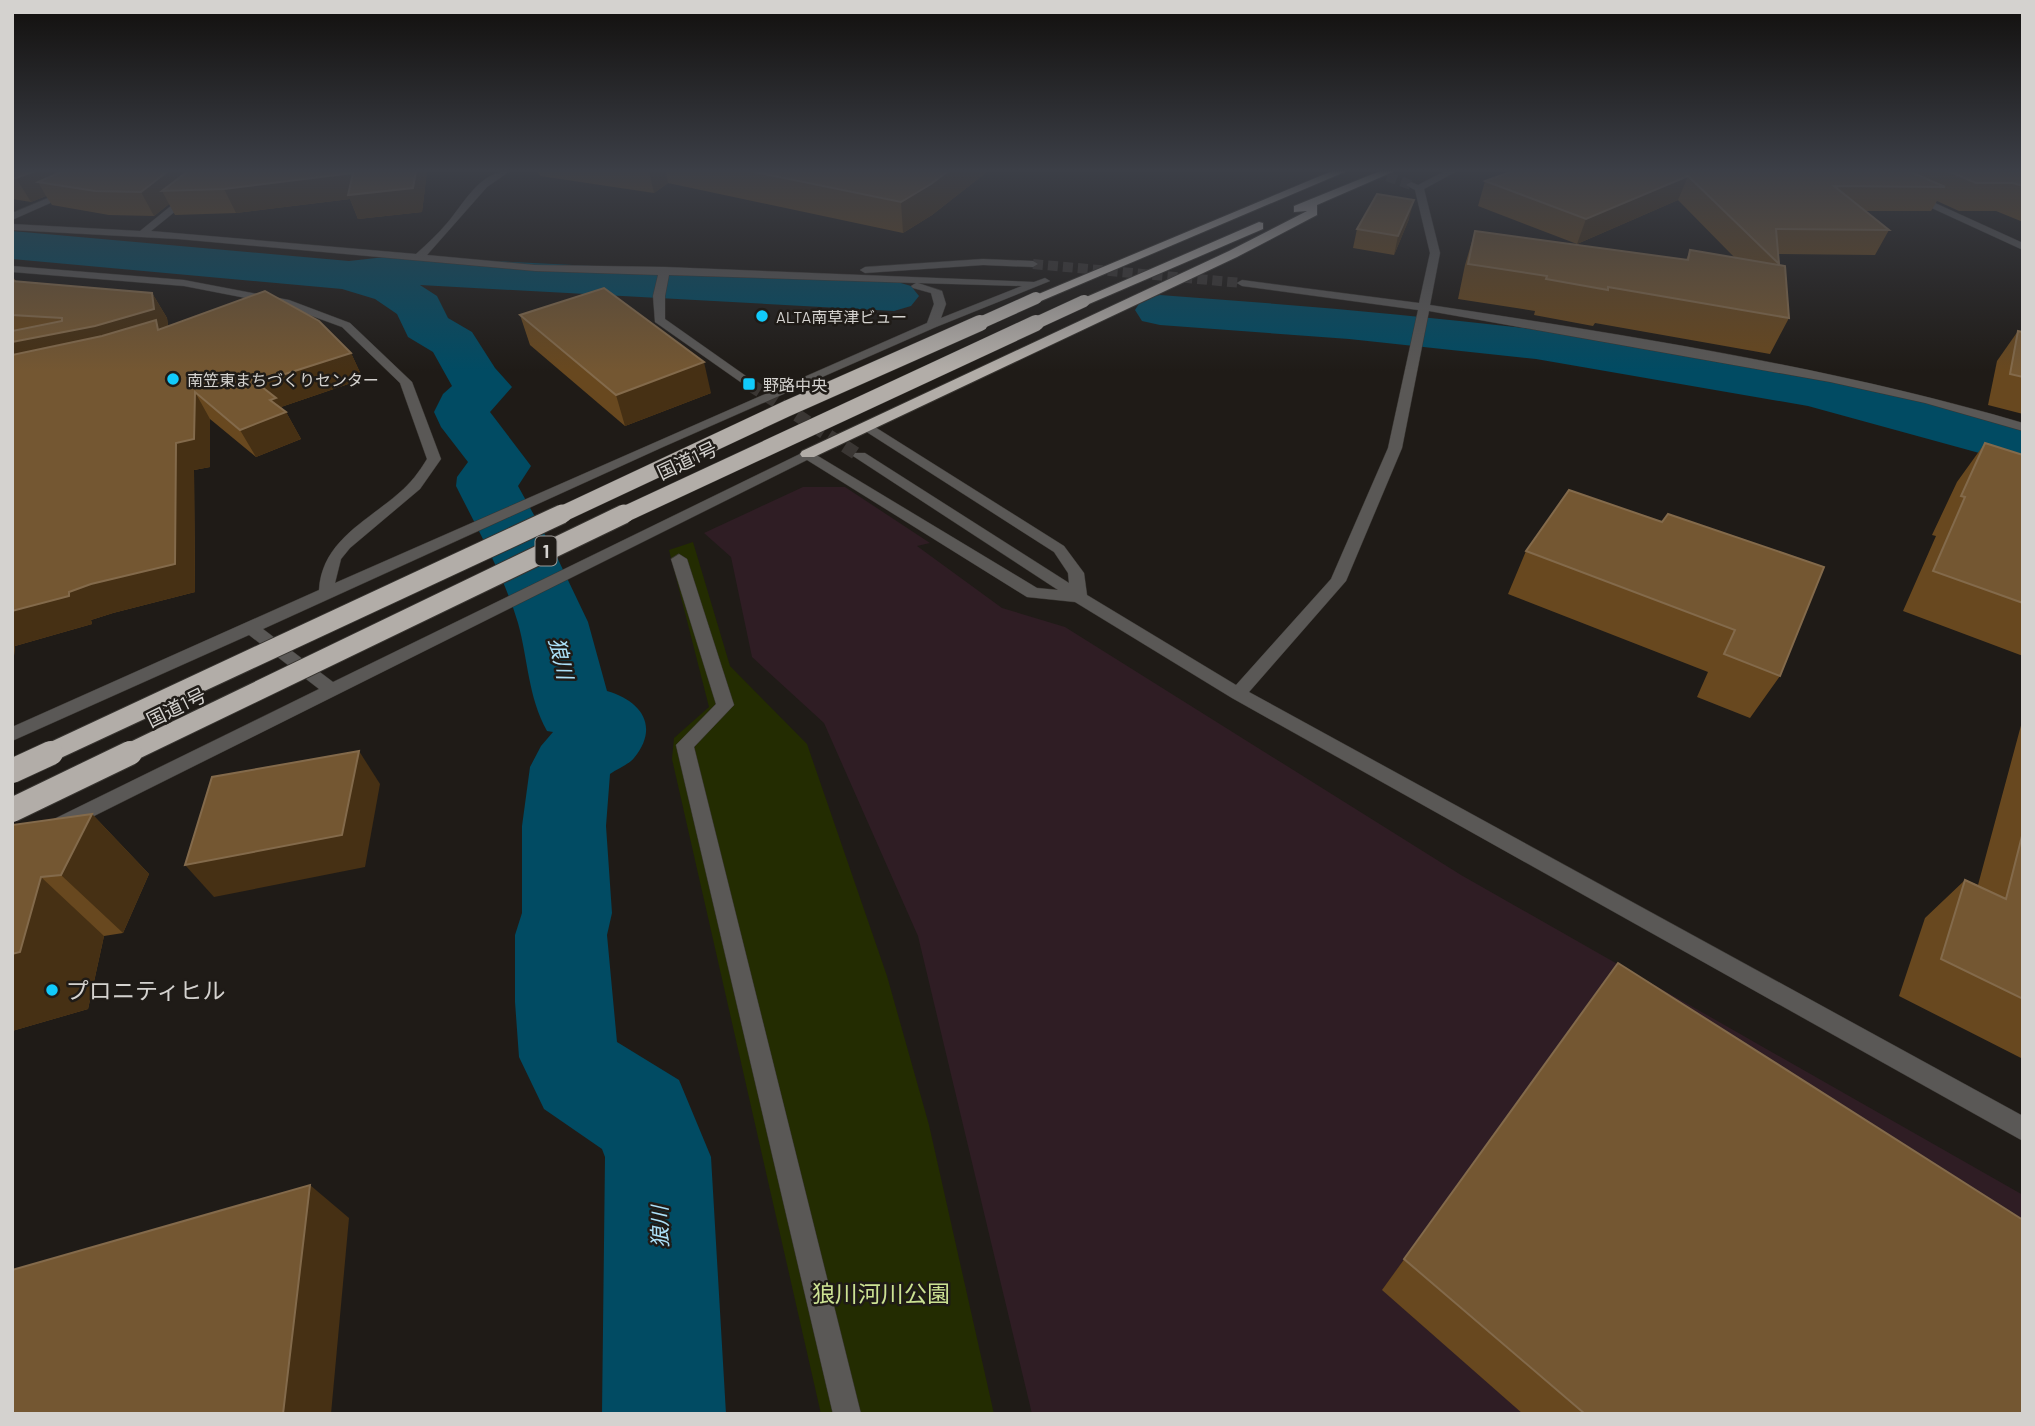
<svg xmlns="http://www.w3.org/2000/svg" width="2035" height="1426" font-family="Barlow,'Noto Sans JP',sans-serif">
  <rect width="100%" height="100%" fill="#1f1b17"/>
  <path fill="#2f1d24" d="M803 487H845L930 543 917 546 1002 608 1065 627 1461 875 2023 1195V1414H1032L918 936 824 723 752 657 731 557 704 533Z"/>
  <path fill="#232c01" d="M693 542 730 666 807 744 887 976 929 1125 994 1414H821L672 759 674 738 709 707 669 550Z"/>
  <g fill="none" stroke-linecap="round" stroke-linejoin="round">
    <g fill="#014b63" fill-rule="evenodd">
      <path d="M12 231 349 261 394 256 894 281 911 286 919 296 911 306 894 311 420 285 437 296 448 318 472 332 495 368 512 387 490 412 531 466 518 486 555 553 588 622 607 691C641 701 660 726 634 758 628 765 617 769 610 774L606 826 612 913 607 935 617 1042 679 1080 711 1157 726 1414H602L605 1157 602 1149 544 1109 519 1057 515 1002V935L522 913V826L530 767 541 746 553 732 547 731C528 697 528 659 518 623 504 576 478 530 456 486L457 477 468 462 441 427 434 412 443 394 452 386 433 352 408 337 397 314 375 299 342 289 12 259Z"/>
      <path d="M1160 295C1379 311 1597 330 1812 373 1883 388 1953 410 2023 429V465L1808 406 1536 359 1349 339 1160 325 1142 321 1135 310 1142 299Z"/>
    </g>
    <g stroke="#3a3633" stroke-width="10" stroke-dasharray="10 5" stroke-linecap="butt">
      <path d="M1373 171 1411 185"/>
      <path d="M1033 264 1242 283"/>
    </g>
    <path stroke="#3a3633" stroke-width="13" stroke-dasharray="13 6" stroke-linecap="butt" d="M749 384 860 456"/>
    <g stroke="#383531" stroke-width="1">
      <path id="lane" d="M679 554 687 559 734 705 694 747 861 1414H833L676 745 716 704 671 559Z"/>
    </g>
    <g stroke="#383531" stroke-width="1">
      <g id="street">
        <path d="M197 171H217L219 176 151 231 416 254C427 244 438 234 448 222 465 202 480 171 510 171L487 187 427 255 535 265 665 267 1034 282 1045 278 1050 281 936 327 663 447 263 629 333 682 808 450 1037 588 1058 590 853 456 855 453H865L1069 583 1068 573 1054 552 862 429 860 426 867 422 1064 546 1084 573 1087 595 1236 685 1331 579 1388 448 1418 310 1242 286 1237 283 1242 280 1419 303 1430 253 1415 190 1406 185 1411 182 1418 185 1445 171H1457L1424 189 1440 253 1430 305C1626 335 1832 367 2023 423V431L1925 403 1830 382 1429 311 1402 448 1346 581 1249 692 2023 1116V1141L1232 698 1075 602 1027 597 807 460 66 830 59 833 52 830 49 825 52 820 319 689 249 635 12 741V727L319 590C322 541 366 522 399 493 411 483 419 472 427 459L400 383 342 327 282 305 184 286 12 272V266L184 280 289 300 350 323 412 382 441 459 420 489 350 548 341 559 335 583 927 323 934 304 931 293 913 288 911 286 916 283 669 275 665 296V319L753 381 755 384 749 388 655 322 653 296 658 275 535 271 178 239 12 230V224L140 231 209 175ZM918 283 1022 286 941 318 946 304 942 291Z"/>
        <path d="M67 190 75 192 12 220V213Z"/>
        <path d="M1913 193 2023 243V250L1910 198V194Z"/>
        <path d="M983 259 1033 261 1038 264 1033 267 983 265 865 273 860 270 865 267Z"/>
      </g>
    </g>
    <g stroke="#383531" stroke-width="2">
      <g id="highway">
        <path d="M1332 171H1347L1041 301 1036 302 1029 298Z"/>
        <path d="M1380 171H1395L1317 205V215L1237 257 814 457H802L800 454 802 451 1229 251 1307 211 1294 212V206Z"/>
        <path d="M1259 222 1263 223V229L1089 304H1079L1077 301Z"/>
      </g>
    </g>
    <use href="#lane" fill="#5a5856" fill-rule="evenodd"/>
    <use href="#street" fill="#5a5856" fill-rule="evenodd"/>
    <use href="#highway" fill="#b2ada8" fill-rule="evenodd"/>
    <g stroke="#383531" stroke-width="13" stroke-linecap="butt">
      <g id="highway-bridge-far3">
        <path d="M976 325 1036 298"/>
        <path d="M1032 325 1084 301"/>
      </g>
    </g>
    <g stroke="#383531" stroke-width="17" stroke-linecap="butt">
      <g id="highway-bridge-far2">
        <path d="M558 516 786 409 980 323"/>
        <path d="M621 516 1036 323"/>
      </g>
    </g>
    <g stroke="#383531" stroke-width="21" stroke-linecap="butt">
      <g id="highway-bridge-far1">
        <path d="M47 754 562 514"/>
        <path d="M127 754 624 514"/>
      </g>
    </g>
    <g stroke="#383531" stroke-width="26" stroke-linecap="butt">
      <g id="highway-bridge">
        <path d="M12 771 51 753"/>
        <path d="M12 810 130 753"/>
      </g>
    </g>
    <use href="#highway-bridge-far3" stroke="#b2ada8" stroke-width="12"/>
    <use href="#highway-bridge-far2" stroke="#b2ada8" stroke-width="16"/>
    <use href="#highway-bridge-far1" stroke="#b2ada8" stroke-width="19"/>
    <use href="#highway-bridge" stroke="#b2ada8" stroke-width="24"/>
  </g>
  <g fill="#68481f">
    <path d="M12 171H427L422 212 358 219 350 199 236 213 175 215 169 204 154 216 109 215 52 205 46 196 31 202 12 199Z"/>
    <path d="M538 171H988L932 215 903 233 668 183 654 193 540 176Z"/>
    <path d="M1513 171H2023V222L1996 211H1959L1937 201 1931 211H1865L1889 230 1875 255 1778 254 1789 318 1770 354 1595 323 1593 326 1534 315 1535 311 1458 299 1465 265 1475 231 1686 260 1690 250 1735 258 1678 200 1577 244 1478 206 1485 181Z"/>
    <path d="M1409 219 1394 255 1353 248 1357 229Z"/>
    <path d="M12 276 16 281 152 293 167 318 168 326 351 353 363 379 281 407 286 412 301 439 256 457 210 419V467L194 470 195 592 113 613 91 620 92 624 15 646 12 676Z"/>
    <path d="M520 315 711 393 625 426 530 345Z"/>
    <path d="M2018 331 2023 332V414L1988 405 1997 361Z"/>
    <path d="M1985 443 2023 455V656L1903 611 1936 536 1932 535 1957 482Z"/>
    <path d="M1662 522 1780 676 1750 718 1697 697 1708 672 1508 594 1526 551Z"/>
    <path d="M2023 718V1059L1899 996 1925 918 1965 880 1978 885Z"/>
    <path d="M92 814 149 874 123 933 104 936 88 1009 12 1031V825Z"/>
    <path d="M1618 963 2023 1414H1523L1382 1290Z"/>
  </g>
  <g fill="#463014">
    <path d="M35 171H105L38 182 46 196 31 202 16 178Z"/>
    <path d="M168 171H201L162 191 169 204 154 216 141 192Z"/>
    <path d="M427 171 422 212 358 219 350 199 236 213 224 189 353 173Z"/>
    <path d="M649 171H666L668 183 654 193Z"/>
    <path d="M948 171H988L932 215 903 233 901 202Z"/>
    <path d="M1688 176 1678 200 1577 244 1586 219Z"/>
    <path d="M1414 200 1409 219 1394 255 1398 236Z"/>
    <path d="M152 293 167 318 169 334 12 372V342Z"/>
    <path d="M351 353 363 379 281 407 284 413 286 412 301 439 256 457 240 430 257 383Z"/>
    <path d="M704 362 711 393 625 426 616 395Z"/>
    <path d="M195 392 210 419V467L194 470 195 592 113 613 91 620 92 624 15 646 12 676V611L69 592 176 443Z"/>
    <path d="M359 751 380 784 365 867 214 897 185 865Z"/>
    <path d="M92 814 149 874 123 933 61 875Z"/>
    <path d="M41 877 104 936 88 1009 12 1031V954Z"/>
    <path d="M310 1185 349 1218 331 1414H283Z"/>
  </g>
  <g fill="#745732" stroke="#836a4b" stroke-width="2">
    <path d="M12 171H35L16 178H12Z"/>
    <path d="M63 171H168L141 192 95 191 38 182Z"/>
    <path d="M188 171H416L413 188 348 195 353 173 224 189 162 191Z"/>
    <path d="M750 171H948L931 184 901 202Z"/>
    <path d="M1513 171H1909L1945 187 1834 186 1889 230 1776 229 1779 264 1688 176 1586 219 1485 181Z"/>
    <path d="M1948 171H2023V186L2013 183H1976Z"/>
    <path d="M1377 194 1414 200 1398 236 1357 229Z"/>
    <path d="M1475 231 1688 260 1690 250 1785 266 1789 318 1608 287V290L1546 279 1547 276 1468 264Z"/>
    <path d="M12 281 152 293 154 309 95 326 12 342V331L62 321V318L12 315Z"/>
    <path d="M604 288 704 362 616 395 520 315Z"/>
    <path d="M265 291 319 321 351 353 257 383 276 398 270 400 286 412 240 430 195 392 194 439 176 443 175 564 91 584 69 592V596L12 611V355L102 336 156 320 158 330Z"/>
    <path d="M2018 331 2023 332V377L2010 374Z"/>
    <path d="M1985 443 2023 455V603L1933 571 1965 497 1961 496Z"/>
    <path d="M1569 490 1662 522 1668 514 1824 567 1780 676 1724 654 1735 630 1526 551Z"/>
    <path d="M359 751 342 835 185 865 212 777Z"/>
    <path d="M92 814 61 875 41 877 20 952 12 954V825Z"/>
    <path d="M2023 832V999L1941 959 1965 880 2006 899Z"/>
    <path d="M1618 963 2023 1220V1414H1585L1404 1259Z"/>
    <path d="M310 1185 283 1414H12V1270Z"/>
  </g>
  <linearGradient id="sky" x2="0" y2="1"><stop stop-color="#110f0d"/><stop offset="0.46" stop-color="#3c3f47"/><stop offset="1" stop-color="#3c3f47" stop-opacity="0"/></linearGradient>
  <rect width="2035" height="371" fill="url(#sky)"/>
  <g fill="#11cafb" stroke="#1f1b17" stroke-width="2.5">
    <circle cx="762" cy="316" r="7"/>
    <circle cx="173" cy="379" r="7"/>
    <rect x="742" y="377" width="14" height="14" rx="3.5"/>
    <circle cx="52" cy="990" r="7"/>
  </g>
  <g text-anchor="middle" dominant-baseline="central" stroke-width="5" stroke-linejoin="round" paint-order="stroke">
    <g font-size="16" fill="#d4d2cf" stroke="#1f1b17" text-anchor="start">
      <text x="776" y="316">ALTA南草津ビュー</text>
      <text x="187" y="379">南笠東まちづくりセンター</text>
      <text x="763" y="384">野路中央</text>
    </g>
    <rect fill="#1f1b17" stroke="#9e9b98" stroke-width="2" x="535.5" y="536.5" width="21" height="29" rx="5"/>
    <g font-size="18" font-weight="bold" fill="#d4d2cf">
      <text x="546" y="551">1</text>
    </g>
    <g font-size="19" fill="#d4d2cf" stroke="#1f1b17">
      <text transform="translate(687 460) rotate(-25)">国道1号</text>
      <text transform="translate(176 707) rotate(-26)">国道1号</text>
    </g>
    <g font-size="21" font-style="italic" fill="#ade1f9" stroke="#1f1b17">
      <text transform="translate(562 658) rotate(77)">狼川</text>
      <text transform="translate(659 1227) rotate(-91)">狼川</text>
    </g>
    <g font-size="23" fill="#d4d2cf" stroke="#1f1b17" text-anchor="start">
      <text x="66" y="990">プロニティヒル</text>
    </g>
    <g font-size="23" fill="#cce293" stroke="#1f1b17">
      <text x="881" y="1293">狼川河川公園</text>
    </g>
  </g>
  <rect width="2035" height="1426" fill="none" stroke="#d4d2cf" stroke-width="28"/>
</svg>
